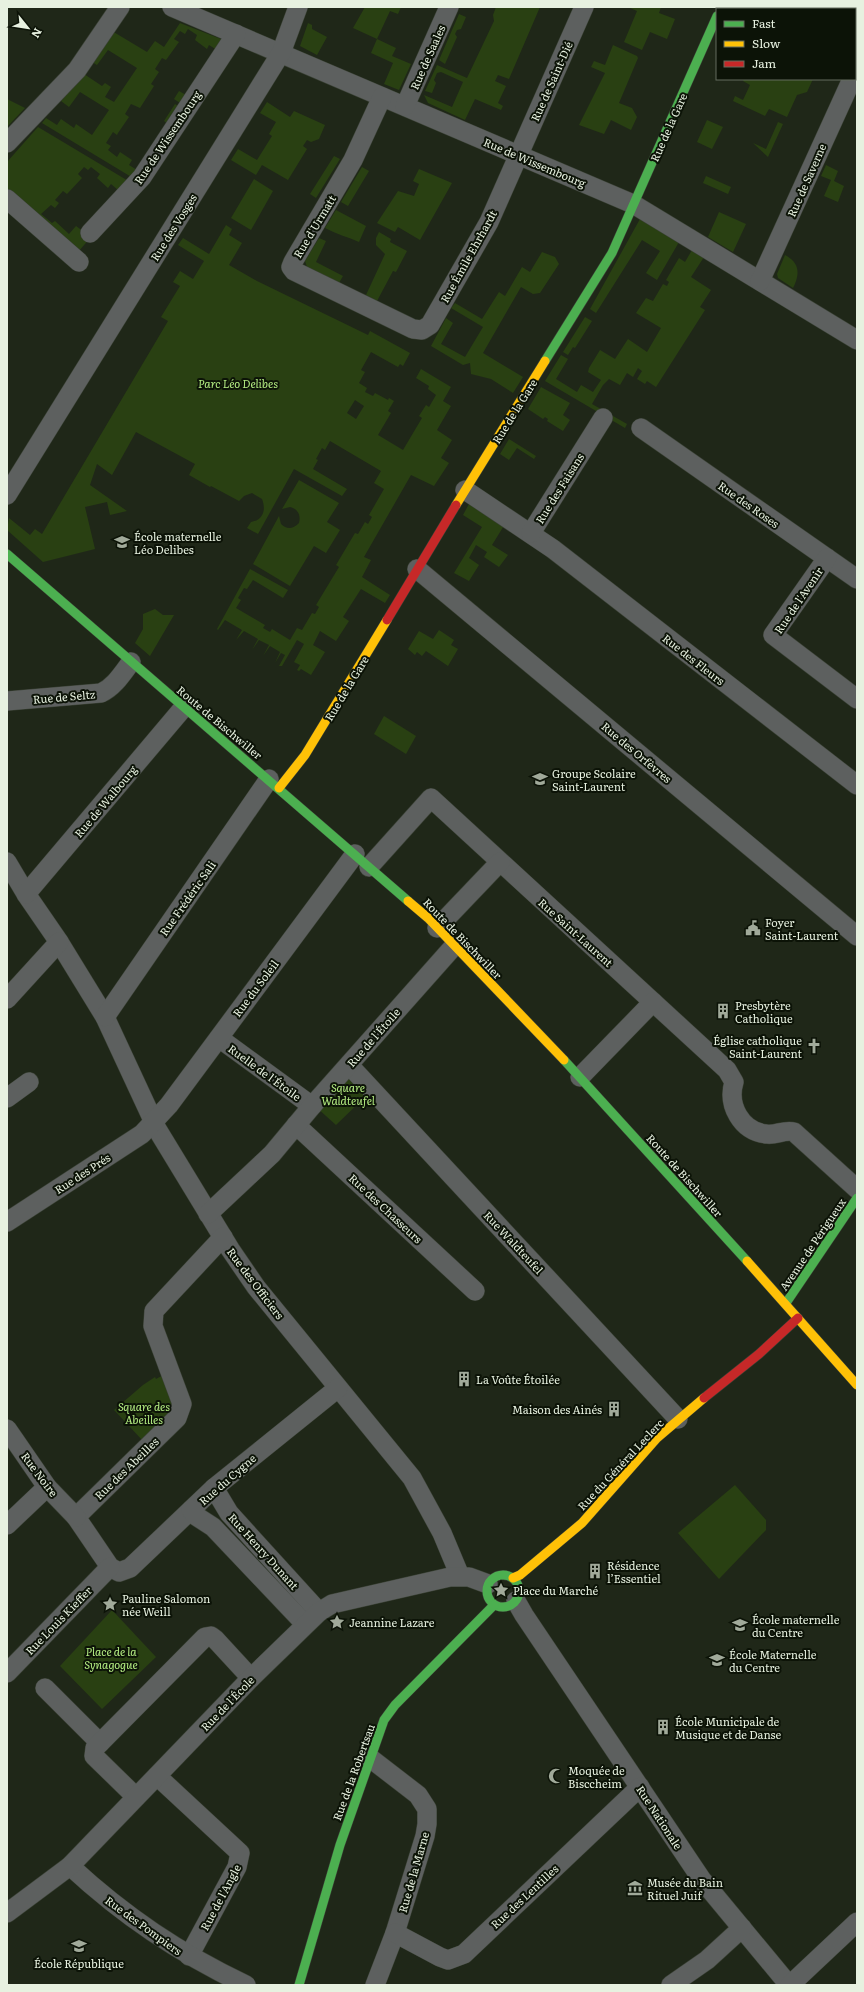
<svg xmlns="http://www.w3.org/2000/svg" width="864" height="1992" font-family="Literata,serif">
  <rect width="100%" height="100%" fill="#1f2718"/>
  <g fill="#294012" fill-rule="evenodd">
    <path d="M365 7H401L398 14 390 11 377 39 396 48 392 56 411 64 399 90 384 84 393 63 371 53 377 39 353 28Z"/>
    <path d="M496 7H540L509 79 498 75 495 81 506 86 498 103 503 106 501 110 475 99 465 120 428 103 424 95 452 107 463 82 441 72 437 73 434 80 436 83 432 93 425 91 437 65 467 78 494 21 493 15Z"/>
    <path d="M628 7H661L659 13 675 19 667 39 650 32 642 50 624 42 637 11Z"/>
    <path d="M459 14 466 17 461 29 457 30 455 34 457 37 445 64 439 60Z"/>
    <path d="M180 23 226 41 183 105 174 99 179 91 186 95 217 50 209 45 207 49 195 40 197 35 188 29 185 34 180 31 174 39 179 42 166 60 162 58 155 69 159 72 151 84 154 86 140 108 131 104 125 114 129 117 118 133 117 135 113 132 106 143 111 146 108 150 117 157 120 152 132 160 129 165 137 170 168 124 164 121 175 104 181 108 133 178 42 123 46 118 57 125 61 119 74 128 76 124 92 135 109 110 80 92 69 107 61 101 84 74 102 86 105 83 111 87 105 97 114 102 137 68 108 50 97 65 92 62 112 31 147 52 155 41 164 47Z"/>
    <path d="M308 23 312 25V29L327 37 317 55 300 46Z"/>
    <path d="M613 45 637 56 638 58 619 103 632 108 637 117 631 130 611 120 604 134 579 125 605 73 591 67 594 61 605 65Z"/>
    <path d="M744 79H813L807 92 797 95 787 117 769 109 765 116 733 101 735 96 743 100 750 85 743 81Z"/>
    <path d="M7 99 25 108 7 127Z"/>
    <path d="M267 102 290 117 294 111 325 125 319 139 311 142 307 140 303 146 307 149 288 180 262 165 256 175 231 160 238 149 257 160 272 136 269 134 276 122 260 113Z"/>
    <path d="M707 120 723 127 712 149 697 142Z"/>
    <path d="M778 122 783 124 768 157 753 143 766 149Z"/>
    <path d="M38 127 130 182 118 190 111 184 108 188 97 178 100 174 91 167 88 170 84 167 78 174 82 178 67 194 63 191 55 200 59 203 55 208 51 205 41 214 52 223 55 221 69 234 76 226 91 237 78 252 7 190V162Z"/>
    <path d="M334 156 340 159 316 198 310 194Z"/>
    <path d="M826 165 838 171 834 181 844 186 838 202 824 196 831 180 821 176Z"/>
    <path d="M362 167 369 171 348 206 341 202Z"/>
    <path d="M419 169 452 183 420 240 398 227 395 232 377 223 398 191 414 196 419 184 413 181Z"/>
    <path d="M706 176 731 187 728 194 703 183Z"/>
    <path d="M254 179 273 191 251 230 231 218Z"/>
    <path d="M336 210 366 226 359 242C348 237 336 234 325 228Z"/>
    <path d="M719 212 746 224 733 252 708 237Z"/>
    <path d="M640 219 679 242 657 280 646 273 660 251 642 240 596 313 590 309Z"/>
    <path d="M226 225 232 229 229 235 242 243 229 265 257 281 368 335 370 331 410 353 403 366 400 364 398 367 371 352 361 370 365 372 359 383 367 388 365 392 373 396 375 393 388 400 389 398 394 401 388 411 391 413 378 435 403 450 422 418 419 416 426 405 429 407 436 395 428 389 429 386 416 378 421 369 451 387 443 401 451 406 437 430 452 440 441 458 449 463 434 486 411 475 364 557 371 560 362 577 390 595 385 603 361 589 343 617 349 621 336 641 320 631 313 645 325 652 311 675 301 669 299 671 297 670 300 665 294 662 304 644 297 640 282 666H279L285 655 281 653 275 663 280 652 270 646 263 656 269 645 259 640 252 650 258 639 244 631 236 640 242 630 225 620 218 630 217 629 250 569 288 590 283 598 253 580 247 589 244 588 238 598 241 600 236 608 265 625 263 628 270 632 272 629 290 640 297 628 302 630 312 613 315 614 319 607 316 605 339 567 336 565 355 533 358 534 365 522 368 524 372 517 369 515 384 489 374 483 381 471 330 441 325 450 322 448 316 459 318 460 313 469 347 489 342 496 294 469 258 534 247 528 251 522C264 520 266 509 262 499L252 493 244 496 239 501 211 486 210 487 189 475 195 464 136 432 112 475 97 464 90 485 127 511 110 515 107 502 85 507 95 549 43 562 7 530 9 518 30 535 35 529 42 534 168 321 161 317 180 286 173 282 180 271 193 279 204 261 178 245 183 238 209 254ZM355 400 364 406 356 419 347 413Z"/>
    <path d="M379 232 391 239 390 242 407 251 396 272 393 271 377 301 366 295 385 254 376 245V238Z"/>
    <path d="M319 238 326 241 316 262 343 276 339 283 307 267 305 261Z"/>
    <path d="M692 250 704 257 691 277 711 290 700 307 705 310 656 387 647 381 645 384 637 379 642 371 638 368 633 377 627 373 620 385 609 379 603 385 592 404 627 424 625 428 545 381 561 355 568 359 556 379 577 392 581 385 593 392 601 380 588 372 589 368 600 350 615 359 628 339 647 352 661 328 636 313 646 298 653 301 663 284 667 286 669 282 666 280 679 258 685 262Z"/>
    <path d="M542 252 555 257 559 264 540 293 533 294 521 287 483 353 523 377 513 393 491 379 471 374 470 363 463 365 431 346 446 318 453 323 441 344 465 357 483 327 451 308 455 303 482 319 499 292 505 296 522 267 530 272Z"/>
    <path d="M785 255C800 263 800 274 793 288L778 278 777 274Z"/>
    <path d="M585 317 592 321 575 348 573 347 568 355 563 352Z"/>
    <path d="M541 387 570 403 563 415 570 420 563 431 547 421 548 419 545 417 543 419 528 409Z"/>
    <path d="M509 439 536 456 534 459 517 448 509 460 500 454Z"/>
    <path d="M299 480 339 503 327 522 340 530 326 553 314 546 290 586 253 564 279 516 281 524C287 530 293 529 299 523 301 515 298 509 290 507L282 509Z"/>
    <path d="M470 502 505 524 492 545 508 555 499 567 484 557 487 552 476 545 469 558 479 565 469 581 454 573 482 527 463 515Z"/>
    <path d="M155 609 163 615H174L150 656 135 643 143 629V614Z"/>
    <path d="M439 630 454 640 451 645 458 649 448 666 426 651 422 656 417 652 415 655 408 649 419 631 433 639Z"/>
    <path d="M384 716 416 736 406 754 374 734Z"/>
    <path d="M348 1073 368 1094 336 1125 316 1107Z"/>
    <path d="M165 1374 172 1398V1410L144 1442 114 1410 143 1385 155 1377 156 1379Z"/>
    <path d="M735 1485 766 1520V1530L719 1579 678 1533Z"/>
    <path d="M112 1610 156 1657 102 1709 60 1666Z"/>
  </g>
  <g fill="none" stroke-linecap="round" stroke-linejoin="round">
    <g stroke="#3b4236" stroke-width="20">
      <g id="street">
        <path d="M172 7 633 204 857 340"/>
        <path d="M382 97 353 160 293 262 291 267 294 271 413 329 422 330 430 325 489 222 584 7"/>
        <path d="M405 106 449 7"/>
        <path d="M7 143 77 70 120 7"/>
        <path d="M7 199 79 262"/>
        <path d="M90 233 142 177 236 34"/>
        <path d="M760 281 852 79"/>
        <path d="M641 428 857 579"/>
        <path d="M465 490 553 549 857 785"/>
        <path d="M7 495 281 53 298 7"/>
        <path d="M531 533 603 418"/>
        <path d="M827 558 773 635 857 699"/>
        <path d="M417 569 857 936"/>
        <path d="M7 701 101 693C114 687 122 674 131 662"/>
        <path d="M7 862 26 894 59 942 105 1017 157 1129 230 1249 256 1287 412 1478 442 1533 460 1576"/>
        <path d="M369 867 431 798 727 1070 734 1082C727 1105 741 1131 766 1134 776 1136 784 1129 794 1132L857 1189"/>
        <path d="M26 894 184 707"/>
        <path d="M437 928 500 862"/>
        <path d="M7 999 59 942"/>
        <path d="M105 1017 269 779"/>
        <path d="M219 1038 312 1106"/>
        <path d="M349 1065 678 1419"/>
        <path d="M580 1077 653 1002"/>
        <path d="M7 1098 29 1082"/>
        <path d="M296 1125 475 1291"/>
        <path d="M208 1214 272 1154 312 1106 454 946"/>
        <path d="M7 1222 142 1134 169 1105 355 854"/>
        <path d="M223 1237 154 1311 153 1326 182 1404 177 1418 76 1517 110 1567 119 1572 130 1568 214 1488 338 1388"/>
        <path d="M7 1429 47 1487 76 1517"/>
        <path d="M214 1488 229 1513 319 1612"/>
        <path d="M191 1510 196 1516 213 1527 305 1624"/>
        <path d="M7 1525 47 1487"/>
        <path d="M516 1601 524 1615 702 1880 789 1985"/>
        <path d="M7 1673 110 1567"/>
        <path d="M45 1688 100 1743"/>
        <path d="M370 1758 418 1795 427 1809V1824L425 1836 395 1933 375 1985"/>
        <path d="M157 1776 240 1853 237 1867 189 1956"/>
        <path d="M136 1797 94 1756 95 1748 100 1743 205 1637 211 1636 215 1639 251 1678"/>
        <path d="M70 1866C124 1916 179 1953 246 1985"/>
        <path d="M7 1913 70 1866 251 1678 319 1612 332 1604 450 1577H469L488 1584"/>
        <path d="M395 1933 440 1957 448 1960 464 1954 640 1787"/>
        <path d="M671 1985 707 1960 742 1928"/>
        <path d="M790 1985 857 1922"/>
      </g>
    </g>
    <g stroke="#3b4236" stroke-width="10">
      <g id="fast">
        <path d="M545 361 612 253 717 16"/>
        <path d="M7 554 408 901"/>
        <path d="M564 1060 747 1261"/>
        <path d="M786 1303 857 1198"/>
        <circle cx="503" cy="1591" r="16"/>
        <path d="M299 1985 340 1845 384 1720 395 1705 494 1605"/>
      </g>
    </g>
    <g stroke="#3b4236" stroke-width="10">
      <g id="slow">
        <path d="M456 505 545 361"/>
        <path d="M279 788 305 755 387 620"/>
        <path d="M408 901 428 918 564 1060"/>
        <path d="M747 1261 857 1385"/>
        <path d="M513 1578 520 1575 582 1523 657 1438 704 1398"/>
      </g>
    </g>
    <g stroke="#3b4236" stroke-width="10">
      <g id="jam">
        <path d="M387 620 456 505"/>
        <path d="M704 1398 759 1354 798 1318"/>
      </g>
    </g>
    <use href="#street" stroke="#5d605f" stroke-width="19"/>
    <use href="#fast" stroke="#4caf50" stroke-width="9"/>
    <use href="#slow" stroke="#ffc107" stroke-width="9"/>
    <use href="#jam" stroke="#c62828" stroke-width="9"/>
  </g>
  <defs>
    <g id="school-bare" transform="scale(1.2)"><path d="M0-5L7-2L0 1L-7-2ZM-4 1L0 2.5L4 1V4Q0 6-4 4Z" fill="#a1aa9a" stroke="#0c1307" stroke-width="2.5" paint-order="stroke"/></g>
    <g id="civic-bare" transform="scale(1.2)"><path d="M-.6-6.5H3V-4.5H.6V-3L4-1V1h2V6H-6V1h2V-1L-.6-3ZM-1.2 2.5V6h2.4V2.5Z" fill="#a1aa9a" stroke="#0c1307" stroke-width="2.5" paint-order="stroke"/></g>
    <g id="building-bare" transform="scale(1.2)"><path d="M-4-6H4V6H1V3H-1V6H-4ZM-2.5-4.3h1.7v1.8h-1.7ZM.8-4.3h1.7v1.8H.8ZM-2.5-1h1.7V.8h-1.7ZM.8-1h1.7V.8H.8Z" fill="#a1aa9a" stroke="#0c1307" stroke-width="2.5" paint-order="stroke"/></g>
    <g id="church-bare" transform="scale(1.2)"><path d="M-1.2-6h2.4v3.5h3.3v2.4h-3.3V6h-2.4V-.1h-3.3v-2.4h3.3Z" fill="#a1aa9a" stroke="#0c1307" stroke-width="2.5" paint-order="stroke"/></g>
    <g id="sight-bare" transform="scale(1.2)"><path d="M0-6L1.8-2.2L6-1.7L2.9 1.2L3.7 5.4L0 3.3L-3.7 5.4L-2.9 1.2L-6-1.7L-1.8-2.2Z" fill="#a1aa9a" stroke="#0c1307" stroke-width="2.5" paint-order="stroke"/></g>
    <g id="mosque-bare" transform="scale(1.2)"><path d="M3.5-4.9A6 6 0 1 0 3.5 4.9A5 5 0 1 1 3.5-4.9Z" fill="#a1aa9a" stroke="#0c1307" stroke-width="2.5" paint-order="stroke"/></g>
    <g id="museum-bare" transform="scale(1.2)"><path d="M0-6L6-3V-2H-6V-3ZM-5-1h2V3h-2ZM-1-1h2V3h-2ZM3-1h2V3H3ZM-6 4H6V6H-6Z" fill="#a1aa9a" stroke="#0c1307" stroke-width="2.5" paint-order="stroke"/></g>
  </defs>
  <g fill-rule="evenodd">
    <use href="#school-bare" x="122" y="542"/>
    <use href="#school-bare" x="540" y="779"/>
    <use href="#civic-bare" x="753" y="928"/>
    <use href="#building-bare" x="723" y="1011"/>
    <use href="#church-bare" x="814" y="1046"/>
    <use href="#building-bare" x="464" y="1379"/>
    <use href="#building-bare" x="614" y="1409"/>
    <use href="#building-bare" x="595" y="1571"/>
    <use href="#sight-bare" x="501" y="1590"/>
    <use href="#sight-bare" x="110" y="1604"/>
    <use href="#sight-bare" x="337" y="1622"/>
    <use href="#school-bare" x="740" y="1625"/>
    <use href="#school-bare" x="717" y="1660"/>
    <use href="#building-bare" x="663" y="1727"/>
    <use href="#mosque-bare" x="556" y="1776"/>
    <use href="#museum-bare" x="635" y="1888"/>
    <use href="#school-bare" x="79" y="1946"/>
  </g>
  <g text-anchor="middle" dominant-baseline="central" stroke-width="4" stroke-linejoin="round" paint-order="stroke">
    <g font-size="11" fill="#e7f1e0" stroke="#0c1307">
      <text transform="translate(427 57) rotate(-66)">Rue de Saales</text>
      <text transform="translate(551 81) rotate(-66)">Rue de Saint-Dié</text>
      <text transform="translate(668 127) rotate(-66)">Rue de la Gare</text>
      <text transform="translate(167 137) rotate(-56)">Rue de Wissembourg</text>
      <text transform="translate(535 162) rotate(23)">Rue de Wissembourg</text>
      <text transform="translate(806 180) rotate(-66)">Rue de Saverne</text>
      <text transform="translate(314 226) rotate(-59)">Rue d'Urmatt</text>
      <text transform="translate(173 227) rotate(-58)">Rue des Vosges</text>
      <text transform="translate(468 256) rotate(-61)">Rue Émile Ehrhardt</text>
      <text transform="translate(514 411) rotate(-58)">Rue de la Gare</text>
      <text transform="translate(559 488) rotate(-58)">Rue des Faisans</text>
      <text transform="translate(749 504) rotate(35)">Rue des Roses</text>
      <text transform="translate(798 600) rotate(-56)">Rue de l'Avenir</text>
      <text transform="translate(694 659) rotate(38)">Rue des Fleurs</text>
      <text transform="translate(346 688) rotate(-59)">Rue de la Gare</text>
      <text transform="translate(64 696) rotate(-5)">Rue de Seltz</text>
      <text transform="translate(220 722) rotate(40)">Route de Bischwiller</text>
      <text transform="translate(637 752) rotate(40)">Rue des Orfèvres</text>
      <text transform="translate(105 801) rotate(-50)">Rue de Walbourg</text>
      <text transform="translate(187 898) rotate(-55)">Rue Frédéric Sali</text>
      <text transform="translate(576 932) rotate(42)">Rue Saint-Laurent</text>
      <text transform="translate(463 938) rotate(46)">Route de Bischwiller</text>
      <text transform="translate(255 988) rotate(-53)">Rue du Soleil</text>
      <text transform="translate(373 1037) rotate(-49)">Rue de l'Étoile</text>
      <text transform="translate(265 1072) rotate(36)">Ruelle de l'Étoile</text>
      <text transform="translate(82 1173) rotate(-33)">Rue des Prés</text>
      <text transform="translate(685 1175) rotate(48)">Route de Bischwiller</text>
      <text transform="translate(386 1208) rotate(43)">Rue des Chasseurs</text>
      <text transform="translate(514 1242) rotate(47)">Rue Waldteufel</text>
      <text transform="translate(812 1244) rotate(-56)">Avenue de Périgueux</text>
      <text transform="translate(256 1283) rotate(53)">Rue des Officiers</text>
      <text transform="translate(620 1464) rotate(-47)">Rue du Général Leclerc</text>
      <text transform="translate(126 1468) rotate(-44)">Rue des Abeilles</text>
      <text transform="translate(40 1474) rotate(53)">Rue Noire</text>
      <text transform="translate(227 1479) rotate(-41)">Rue du Cygne</text>
      <text transform="translate(264 1551) rotate(48)">Rue Henry Dunant</text>
      <text transform="translate(58 1620) rotate(-46)">Rue Louis Kieffer</text>
      <text transform="translate(227 1703) rotate(-46)">Rue de l'École</text>
      <text transform="translate(353 1772) rotate(-70)">Rue de la Robertsau</text>
      <text transform="translate(660 1817) rotate(57)">Rue Nationale</text>
      <text transform="translate(413 1872) rotate(-74)">Rue de la Marne</text>
      <text transform="translate(524 1896) rotate(-43)">Rue des Lentilles</text>
      <text transform="translate(220 1897) rotate(-62)">Rue de l'Angle</text>
      <text transform="translate(144 1925) rotate(36)">Rue des Pompiers</text>
    </g>
    <g font-size="11" font-style="italic" fill="#b5ee83" stroke="#0c1307">
      <text x="238" y="383">Parc Léo Delibes</text>
      <text x="348" y="1087">Square<tspan x="348" dy="13">Waldteufel</tspan></text>
      <text x="144" y="1406">Square des<tspan x="144" dy="13">Abeilles</tspan></text>
      <text x="111" y="1651">Place de la<tspan x="111" dy="13">Synagogue</tspan></text>
    </g>
    <g font-size="11" fill="#e7f1e0" stroke="#0c1307" text-anchor="start">
      <text x="134" y="536">École maternelle<tspan x="134" dy="13">Léo Delibes</tspan></text>
      <text x="552" y="773">Groupe Scolaire<tspan x="552" dy="13">Saint-Laurent</tspan></text>
      <text x="765" y="922">Foyer<tspan x="765" dy="13">Saint-Laurent</tspan></text>
      <text x="735" y="1005">Presbytère<tspan x="735" dy="13">Catholique</tspan></text>
      <text x="802" y="1040" text-anchor="end">Église catholique<tspan x="802" dy="13">Saint-Laurent</tspan></text>
      <text x="476" y="1379">La Voûte Étoilée</text>
      <text x="602" y="1409" text-anchor="end">Maison des Ainés</text>
      <text x="607" y="1565">Résidence<tspan x="607" dy="13">l’Essentiel</tspan></text>
      <text x="513" y="1590">Place du Marché</text>
      <text x="122" y="1598">Pauline Salomon<tspan x="122" dy="13">née Weill</tspan></text>
      <text x="752" y="1619">École maternelle<tspan x="752" dy="13">du Centre</tspan></text>
      <text x="349" y="1622">Jeannine Lazare</text>
      <text x="729" y="1654">École Maternelle<tspan x="729" dy="13">du Centre</tspan></text>
      <text x="675" y="1721">École Municipale de<tspan x="675" dy="13">Musique et de Danse</tspan></text>
      <text x="568" y="1770">Moquée de<tspan x="568" dy="13">Bisccheim</tspan></text>
      <text x="647" y="1882">Musée du Bain<tspan x="647" dy="13">Rituel Juif</tspan></text>
      <text x="79" y="1963" text-anchor="middle">École République</text>
    </g>
  </g>
  <rect width="864" height="1992" fill="none" stroke="#e7f1e0" stroke-width="16"/>
  <rect x="716" y="8" width="140" height="72" fill="#0c1307" stroke="#646c5e"/>
  <rect x="724" y="21" width="20" height="6" fill="#4caf50" stroke="#646c5e"/>
  <text x="752" y="28" font-size="12" fill="#e7f1e0">Fast</text>
  <rect x="724" y="41" width="20" height="6" fill="#ffc107" stroke="#646c5e"/>
  <text x="752" y="48" font-size="12" fill="#e7f1e0">Slow</text>
  <rect x="724" y="61" width="20" height="6" fill="#c62828" stroke="#646c5e"/>
  <text x="752" y="68" font-size="12" fill="#e7f1e0">Jam</text>
  <g transform="translate(28 28) rotate(120)" stroke="#0c1307" stroke-width="3" paint-order="stroke">
  <path d="M0-3L7 15L0 10L-7 15Z" fill="#e7f1e0"/>
  <text y="-6" font-size="11" font-weight="bold" text-anchor="middle" fill="#e7f1e0">N</text>
  </g>
</svg>
